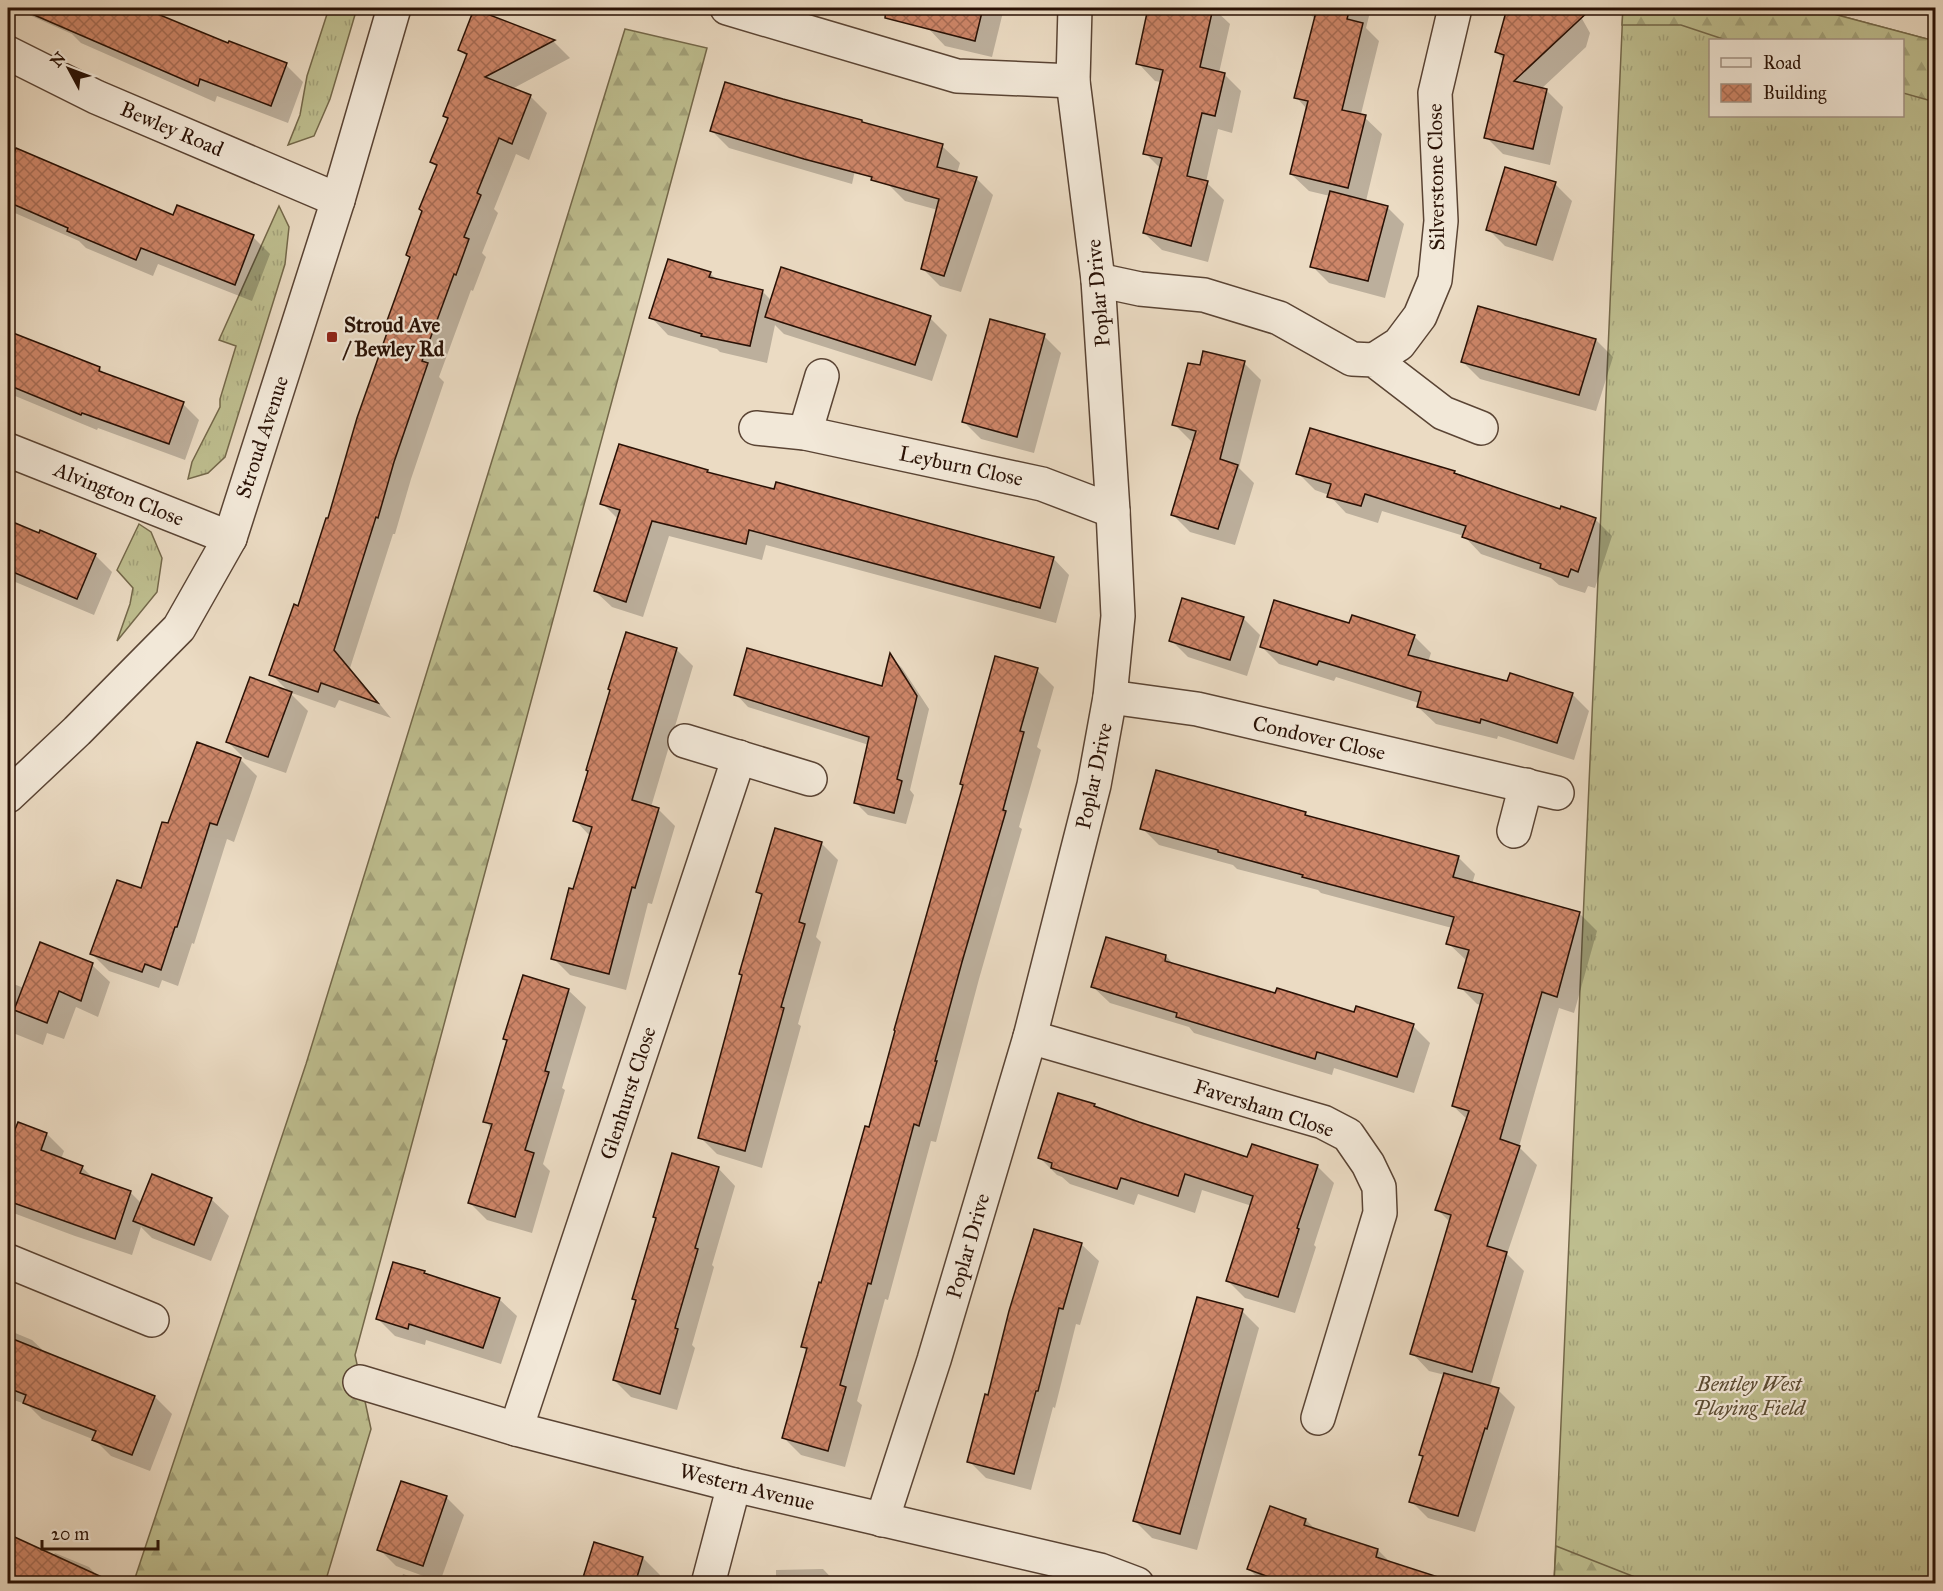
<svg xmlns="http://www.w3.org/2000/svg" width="1943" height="1591" font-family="'IM FELL Great Primer',serif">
  <defs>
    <pattern id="grass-tufts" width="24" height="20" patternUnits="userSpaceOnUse" patternTransform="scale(1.5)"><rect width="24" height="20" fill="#bebe8f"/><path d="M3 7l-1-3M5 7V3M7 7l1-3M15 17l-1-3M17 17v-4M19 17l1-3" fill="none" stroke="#a3a27a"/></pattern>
    <pattern id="forest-firs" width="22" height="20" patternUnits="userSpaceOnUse" patternTransform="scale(1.5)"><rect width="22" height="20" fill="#bebe8f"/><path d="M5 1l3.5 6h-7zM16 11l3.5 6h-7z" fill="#a3a27a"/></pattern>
    <pattern id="building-cross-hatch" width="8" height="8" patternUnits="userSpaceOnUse" patternTransform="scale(1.5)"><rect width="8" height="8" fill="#ce8669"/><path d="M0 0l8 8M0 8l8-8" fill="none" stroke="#a76c54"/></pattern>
  </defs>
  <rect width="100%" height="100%" fill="#ebdbc3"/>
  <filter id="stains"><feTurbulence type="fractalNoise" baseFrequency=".00333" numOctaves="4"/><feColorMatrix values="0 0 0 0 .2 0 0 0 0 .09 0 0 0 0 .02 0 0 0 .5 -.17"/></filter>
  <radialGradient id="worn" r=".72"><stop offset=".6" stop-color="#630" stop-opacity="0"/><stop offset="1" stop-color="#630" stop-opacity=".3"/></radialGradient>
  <g fill="url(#grass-tufts)" stroke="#74684a" stroke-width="1.5" fill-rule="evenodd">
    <path d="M329 8H357L330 99 314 136 288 145 300 115 307 76Z"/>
    <path d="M1623 8H1811L1935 41V1583H1554ZM1710 40H1902V116H1710Z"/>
    <path d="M279 206 289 227 285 264 225 457 208 473 188 479 192 462 220 407V399L236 346 219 340Z"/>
    <path d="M139 524 151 532 162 558 157 592 117 641 130 604 133 588 117 570Z"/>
  </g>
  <g fill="url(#forest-firs)" stroke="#74684a" stroke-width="1.5">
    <path d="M1623 8H1811L1935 41V102L1903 93 1902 40H1726L1681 25H1622Z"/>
    <path d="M625 29 707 48 355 1355 371 1429 325 1583 133 1584 306 1064Z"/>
    <path d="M1556 1546 1650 1583H1554Z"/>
  </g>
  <g fill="#0003">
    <path d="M8 8H138L229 45 230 43 286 65 303 82 288 123 217 96 215 102 81 43 72 34 18 10 16 14 8 10Z"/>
    <path d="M933 8H1004L992 57 945 46 928 28Z"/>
    <path d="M1150 8H1213L1230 24 1219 73 1224 74 1241 91 1232 133 1218 129 1206 182 1224 200 1208 262 1162 250 1144 233 1161 169 1145 153 1161 82 1155 81 1138 63Z"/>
    <path d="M1304 8H1371L1366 28 1379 41 1361 114 1382 134 1366 201 1387 207 1404 224 1385 298 1329 283 1312 266 1330 196 1309 191 1291 174 1307 109 1296 97 1315 19Z"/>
    <path d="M1508 8H1576L1590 33 1586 47 1541 89 1546 90 1563 107 1550 165 1503 154 1486 137 1504 60 1496 52Z"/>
    <path d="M475 11 554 42 570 58 512 89 530 96 547 113 529 160 516 154 494 209 498 213 482 253 486 257 473 291 471 290 439 377 444 382 411 479 395 534H393L350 668 391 718 339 700 335 708 289 692 308 711 286 773 245 759 228 742 290 693 271 674 299 608 329 520 389 332 385 328 411 259 407 255 437 167 432 162 448 120 444 116 468 57 460 50Z"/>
    <path d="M712 131 863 134 852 184 729 148Z"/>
    <path d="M942 146 960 163 957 173 976 178 993 195 961 292 940 286 923 269 938 210 905 201 888 184Z"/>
    <path d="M8 147 174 217 253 237 270 254 252 301 158 264 153 276 86 248 79 241 8 210Z"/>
    <path d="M1555 184 1572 201 1553 261 1505 246 1488 229Z"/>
    <path d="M710 273 718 281 762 291 772 301 930 318 947 335 932 381 784 334 775 325 767 363 720 352 717 349 668 335 651 317Z"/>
    <path d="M8 333 99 368 107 376 183 404 199 420 185 460 98 428 97 430 8 393Z"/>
    <path d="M1044 336 1061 353 1034 453 981 439 964 422Z"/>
    <path d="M1596 340 1613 357 1596 411 1480 379 1463 362Z"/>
    <path d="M1244 363 1261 380 1239 468 1254 483 1235 545 1190 532 1172 514 1195 442 1191 441 1174 424 1201 367Z"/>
    <path d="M707 471 711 475 1053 558 1069 575 1056 623 766 545 762 560 669 536 643 617 612 607 595 591 619 520 602 503Z"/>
    <path d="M1454 472 1458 476 1561 511 1595 519 1612 536 1595 588 1588 586 1585 593 1559 585 1551 578 1481 554 1464 536 1382 511 1378 523 1346 513 1329 495 1315 490 1298 473Z"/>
    <path d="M8 522 95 555 112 572 94 615 13 581 12 584 8 582Z"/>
    <path d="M1243 618 1260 635 1247 676 1188 657 1171 640Z"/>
    <path d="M1350 625 1414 636 1431 653 1428 662 1508 683 1572 694 1589 711 1574 760 1498 736 1497 739 1436 724 1418 707 1419 703 1336 677 1334 681 1279 664 1262 647Z"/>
    <path d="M676 649 693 666 651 807 658 809 675 826 652 904 648 903 626 990 570 975 553 958 590 836 575 820Z"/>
    <path d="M890 656 902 668 929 709 910 790 914 795 906 824 868 815 855 802 869 745 748 707 736 694 883 688Z"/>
    <path d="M1037 670 1054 687 1037 747 1041 750 1019 827 1022 829 979 979 936 1142 931 1141 888 1300 885 1299 857 1401 862 1405 845 1467 801 1455 784 1438 807 1351 802 1346 870 1129Z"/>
    <path d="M240 759 257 776 234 842 227 839 194 944 192 943 178 986 162 980 159 988 109 971 92 954 142 890 169 825Z"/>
    <path d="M1305 814 1309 818 1458 857 1475 874 1472 884 1580 914 1597 931 1574 1013 1559 1008 1519 1147 1537 1165 1507 1254 1524 1271 1490 1387 1498 1390 1515 1407 1475 1532 1428 1518 1411 1501 1424 1458 1421 1455 1445 1375 1429 1371 1412 1353 1450 1222 1437 1209 1468 1120 1453 1106 1481 1005 1477 1004 1460 987 1467 961 1448 943 1452 928 1321 893 1318 890 1237 869 1233 865 1159 845 1142 828Z"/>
    <path d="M821 843 838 860 816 937 821 942 798 1024 801 1026 762 1168 717 1154 700 1137 744 977 741 974 763 897 758 892Z"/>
    <path d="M1166 956 1174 965 1276 995 1413 1026 1430 1043 1414 1093 1334 1068 1332 1075 1194 1033 1189 1027 1110 1003 1092 986Z"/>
    <path d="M92 965 110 982 98 1017 76 1007 64 1039 47 1033 43 1045 8 1031V982L24 988Z"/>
    <path d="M568 990 586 1007 562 1088 565 1090 543 1164 550 1171 532 1233 487 1220 470 1203 492 1129 485 1121 508 1041 505 1039Z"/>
    <path d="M1094 1105 1097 1108 1248 1158 1317 1166 1334 1183 1314 1245 1316 1247 1295 1313 1245 1298 1228 1281 1252 1206 1202 1190 1195 1213 1138 1194 1134 1205 1070 1184 1062 1177 1057 1175 1040 1158Z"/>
    <path d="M18 1124 47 1134 64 1151 61 1159 82 1167 95 1180 130 1192 142 1204 211 1199 229 1216 211 1261 152 1238 141 1227 132 1255 75 1236 8 1211V1127L16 1131Z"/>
    <path d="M718 1168 735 1186 712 1265 714 1267 692 1345 695 1348 677 1410 631 1397 614 1380 637 1302 634 1299 657 1219 655 1217Z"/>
    <path d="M1081 1244 1099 1261 1080 1325 1076 1324 1055 1408 1053 1407 1031 1490 986 1478 969 1461 989 1397Z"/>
    <path d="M424 1272 428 1276 499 1299 517 1316 501 1364 426 1340 425 1345 395 1336 378 1319Z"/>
    <path d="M1242 1311 1259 1328 1197 1550 1152 1538 1135 1521Z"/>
    <path d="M8 1330 32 1340 47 1354 155 1397 172 1414 150 1471 111 1456 95 1440 42 1419 28 1405 8 1398Z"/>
    <path d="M446 1497 464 1515 440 1582 396 1566 379 1549Z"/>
    <path d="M1306 1520 1316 1530 1378 1550 1392 1564 1450 1584H1264L1249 1569Z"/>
    <path d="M8 1535 53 1556 55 1553 89 1567 105 1584H8Z"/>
    <path d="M643 1558 660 1575 657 1584H583Z"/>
    <path d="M823 1569 837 1584H776V1570Z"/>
    <path d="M403 1574 432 1584H400Z"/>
  </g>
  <g fill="url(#building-cross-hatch)" stroke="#291105" stroke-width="1.5">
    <path d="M18 8H143L228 43 229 41 287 63 271 106 200 79 198 86Z"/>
    <path d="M886 8H983L975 41 885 18Z"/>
    <path d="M1148 8H1213L1200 67 1225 73 1215 116 1202 113 1187 176 1208 181 1191 246 1143 233 1162 158 1143 154 1163 70 1136 64Z"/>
    <path d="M1317 8H1350L1347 19 1363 23 1342 110 1366 115 1348 188 1290 174 1308 101 1294 98Z"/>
    <path d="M1507 8H1592L1514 81 1547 89 1533 149 1484 138 1504 55 1495 52Z"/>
    <path d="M474 9 555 40 485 77 531 95 512 144 499 138 477 193 481 195 464 237 469 239 456 275 454 274 422 361 428 363 394 462 378 518 376 517 334 650 378 703 321 683 318 692 269 675 294 604 298 606 326 518H328L357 418 388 330 384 329 410 257 406 255 422 211 419 209 437 165 430 162 448 118 443 116 467 54 458 50Z"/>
    <path d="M725 82 783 99 862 120V122L943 144 937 167 977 177 944 276 921 269 939 199 871 180 872 177 804 159 710 131Z"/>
    <path d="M16 148 173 215 177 205 254 235 235 285 141 248 136 260 67 231 68 228 8 202V166Z"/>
    <path d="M1505 167 1556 182 1536 245 1486 230Z"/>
    <path d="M1330 191 1388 206 1368 281 1310 267Z"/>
    <path d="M668 259 711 272 709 277 763 290 750 346 701 336 702 334 649 318Z"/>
    <path d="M781 267 931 316 915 365 765 317Z"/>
    <path d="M1478 306 1596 339 1579 395 1461 362Z"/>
    <path d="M990 319 1045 334 1017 437 962 422Z"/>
    <path d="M8 331 100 367 99 371 184 402 169 444 82 413 81 415 8 385Z"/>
    <path d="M1203 351 1245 361 1220 459 1238 465 1218 529 1171 515 1196 431 1172 425 1188 363 1200 365Z"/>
    <path d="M1310 428 1455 471 1454 473 1560 509 1561 506 1596 518 1578 572 1571 569 1568 577 1540 568 1541 564 1462 537 1466 526 1365 494 1361 506 1327 497 1331 484 1296 474Z"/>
    <path d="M619 444 708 470 707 472 774 489 776 482 1054 557 1040 608 749 530 746 544 652 521 626 602 594 591 620 510 600 504Z"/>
    <path d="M8 520 39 533 40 530 96 554 77 599 8 570Z"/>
    <path d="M1182 598 1244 617 1230 660 1169 641Z"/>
    <path d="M1274 600 1349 623 1352 615 1415 635 1408 655 1507 681 1510 673 1573 693 1557 743 1481 719 1480 723 1417 707 1421 692 1319 661 1317 665 1260 647Z"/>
    <path d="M626 632 677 648 632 800 659 808 635 888 632 887 609 974 551 959 569 888 573 889 592 827 573 821 588 771 586 770 610 690 608 689Z"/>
    <path d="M747 648 882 686 890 653 917 696 897 779 902 781 894 813 854 803 869 737 734 695Z"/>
    <path d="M995 656 1038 668 1020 731 1024 732 1003 810 1006 811 962 962 935 1061H937L919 1126 914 1124 871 1284 868 1283 840 1385 846 1387 828 1451 782 1438 807 1348 801 1347 819 1282 821 1283 865 1126 869 1127 895 1031 894 1030 963 785 960 784Z"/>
    <path d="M250 677 292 692 268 757 226 742Z"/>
    <path d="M197 742 241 758 217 825 210 823 177 927H175L161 970 145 964 142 972 90 954 117 880 141 888 162 822 168 823Z"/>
    <path d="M1156 770 1306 812 1305 815 1459 856 1453 877 1580 912 1557 997 1542 992 1500 1139 1520 1146 1487 1246 1507 1252 1472 1372 1410 1354 1451 1215 1435 1210 1469 1111 1452 1106 1483 994 1458 988 1469 950 1446 944 1454 917 1302 877 1303 875 1218 852V850L1140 829Z"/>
    <path d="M775 828 822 842 799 922 805 924 781 1007 784 1008 745 1151 698 1138 742 975 739 974 762 894 756 892Z"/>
    <path d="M1106 937 1166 955 1165 961 1275 993 1277 988 1354 1012 1356 1006 1414 1024 1397 1077 1317 1052 1315 1059 1176 1017 1177 1013 1091 987Z"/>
    <path d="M40 942 93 963 81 1001 59 991 47 1023 14 1010Z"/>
    <path d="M523 975 569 989 545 1071 549 1072 525 1150 534 1153 515 1217 468 1203 492 1124 483 1122 507 1040 503 1039Z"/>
    <path d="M1058 1093 1095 1104 1094 1106 1139 1122 1247 1157 1252 1144 1318 1165 1297 1228 1299 1229 1278 1297 1226 1281 1253 1196 1185 1174 1178 1196 1121 1178 1117 1189 1051 1168 1052 1163 1038 1158Z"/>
    <path d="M18 1122 47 1133 41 1150 83 1166 80 1173 131 1191 115 1239 8 1201V1147Z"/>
    <path d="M672 1153 719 1167 695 1248 698 1249 675 1328 678 1329 660 1394 613 1380 636 1300 632 1299 656 1218 653 1217Z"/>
    <path d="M152 1174 212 1198 194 1245 133 1221Z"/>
    <path d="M1034 1229 1082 1243 1063 1309 1059 1308 1038 1391H1036L1014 1474 967 1462 985 1394 988 1395 1009 1311Z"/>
    <path d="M393 1262 425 1271 424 1273 500 1298 483 1348 409 1324 408 1329 376 1319Z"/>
    <path d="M1197 1297 1243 1309 1180 1534 1133 1521Z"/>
    <path d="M8 1337 155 1396 132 1455 92 1440 96 1431 23 1403 26 1395 8 1388Z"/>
    <path d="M1444 1373 1499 1388 1487 1429 1485 1428 1458 1516 1409 1502 1423 1456 1419 1455Z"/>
    <path d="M401 1481 447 1496 423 1566 377 1550Z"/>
    <path d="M1270 1506 1306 1519 1304 1525 1378 1549 1376 1557 1438 1577 1437 1584H1288L1247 1569Z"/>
    <path d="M8 1534 117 1584H8Z"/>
    <path d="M594 1542 643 1557 635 1584H581Z"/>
  </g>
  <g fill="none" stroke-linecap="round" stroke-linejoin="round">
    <g stroke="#5a4434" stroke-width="36">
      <g id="street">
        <path d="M727 8 957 76 1073 81"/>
        <path d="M8 53 96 97 338 200"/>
        <path d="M1098 280 1140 289 1204 295 1279 318 1352 359 1374 360 1443 413 1481 428"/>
        <path d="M1374 360 1399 344 1420 316 1435 280 1441 221 1435 93 1455 8"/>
        <path d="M756 428 805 433 1042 484 1113 511"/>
        <path d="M805 433 822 376"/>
        <path d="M8 450 230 538"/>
        <path d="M1110 697 1197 709 1557 793"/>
        <path d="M685 741 810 779"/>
        <path d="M8 796 77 731 179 628 230 538 338 200 394 8"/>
        <path d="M1514 831 1526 785"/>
        <path d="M1030 1037 1323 1122 1348 1135 1368 1164 1379 1187 1380 1213 1318 1418"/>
        <path d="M8 1261 152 1320"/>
        <path d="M360 1382 516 1429 734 1485 1100 1570 1137 1584"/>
        <path d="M516 1429 739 757"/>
        <path d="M882 1520 934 1360 1030 1037 1094 785 1110 697 1118 616 1113 511 1098 280 1073 81 1075 8"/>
        <path d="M708 1584 734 1485"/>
      </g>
    </g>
    <use href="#street" stroke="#f2e8d8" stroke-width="33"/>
  </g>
  <rect fill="#8f2418" stroke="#f2e8d8" stroke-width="2" x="326" y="331" width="12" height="12" rx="3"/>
  <g text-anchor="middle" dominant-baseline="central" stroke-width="4.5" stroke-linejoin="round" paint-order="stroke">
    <g font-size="21" fill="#291105" stroke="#f2e8d8">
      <text transform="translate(172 129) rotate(23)">Bewley Road</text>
      <text transform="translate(1436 177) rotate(-91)">Silverstone Close</text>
      <text transform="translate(1098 293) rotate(-95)">Poplar Drive</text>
      <text transform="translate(262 437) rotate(-72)">Stroud Avenue</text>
      <text transform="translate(961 466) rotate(12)">Leyburn Close</text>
      <text transform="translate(119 494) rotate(22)">Alvington Close</text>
      <text transform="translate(1319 738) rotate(13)">Condover Close</text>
      <text transform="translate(1094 776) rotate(-78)">Poplar Drive</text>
      <text transform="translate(628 1093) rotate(-72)">Glenhurst Close</text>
      <text transform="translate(1264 1108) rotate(18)">Faversham Close</text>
      <text transform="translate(968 1246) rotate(-74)">Poplar Drive</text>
      <text transform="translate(747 1487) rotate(14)">Western Avenue</text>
    </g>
    <g font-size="21" font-weight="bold" fill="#291105" stroke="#f2e8d8" text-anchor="start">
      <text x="344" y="325">Stroud Ave<tspan x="344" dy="24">/ Bewley Rd</tspan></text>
    </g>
    <g font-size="21" font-style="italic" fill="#5d4e35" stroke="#f2e8d8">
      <text x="1749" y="1384">Bentley West<tspan x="1749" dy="24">Playing Field</tspan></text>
    </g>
  </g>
  <rect width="1943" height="1591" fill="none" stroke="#ebdbc3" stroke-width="30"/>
  <rect x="9" y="9" width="1925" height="1573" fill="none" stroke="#291105" stroke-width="3"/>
  <rect x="15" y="15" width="1913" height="1561" fill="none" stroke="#291105" stroke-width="1.5"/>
  <rect x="1709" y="39" width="195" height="78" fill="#f2e8d8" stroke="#a29284" stroke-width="1.5"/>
  <rect x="1721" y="58" width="30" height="9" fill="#f2e8d8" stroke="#a29284" stroke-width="1.5"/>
  <text x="1763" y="69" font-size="18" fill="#291105">Road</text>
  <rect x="1721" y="84" width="30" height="18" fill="url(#building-cross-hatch)" stroke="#a29284" stroke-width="1.5"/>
  <text x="1763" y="99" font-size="18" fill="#291105">Building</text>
  <g transform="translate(69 69) rotate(311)" stroke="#f2e8d8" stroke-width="4.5" paint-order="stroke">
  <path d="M0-4.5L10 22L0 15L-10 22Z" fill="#291105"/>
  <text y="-9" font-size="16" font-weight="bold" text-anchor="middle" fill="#291105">N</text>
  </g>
  <path d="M42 1540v9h116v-9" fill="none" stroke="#291105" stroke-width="3"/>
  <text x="51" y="1540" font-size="18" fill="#291105" stroke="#f2e8d8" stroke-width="4.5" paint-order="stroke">20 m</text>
  <rect width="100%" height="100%" filter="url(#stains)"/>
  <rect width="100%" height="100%" fill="url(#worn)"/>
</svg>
